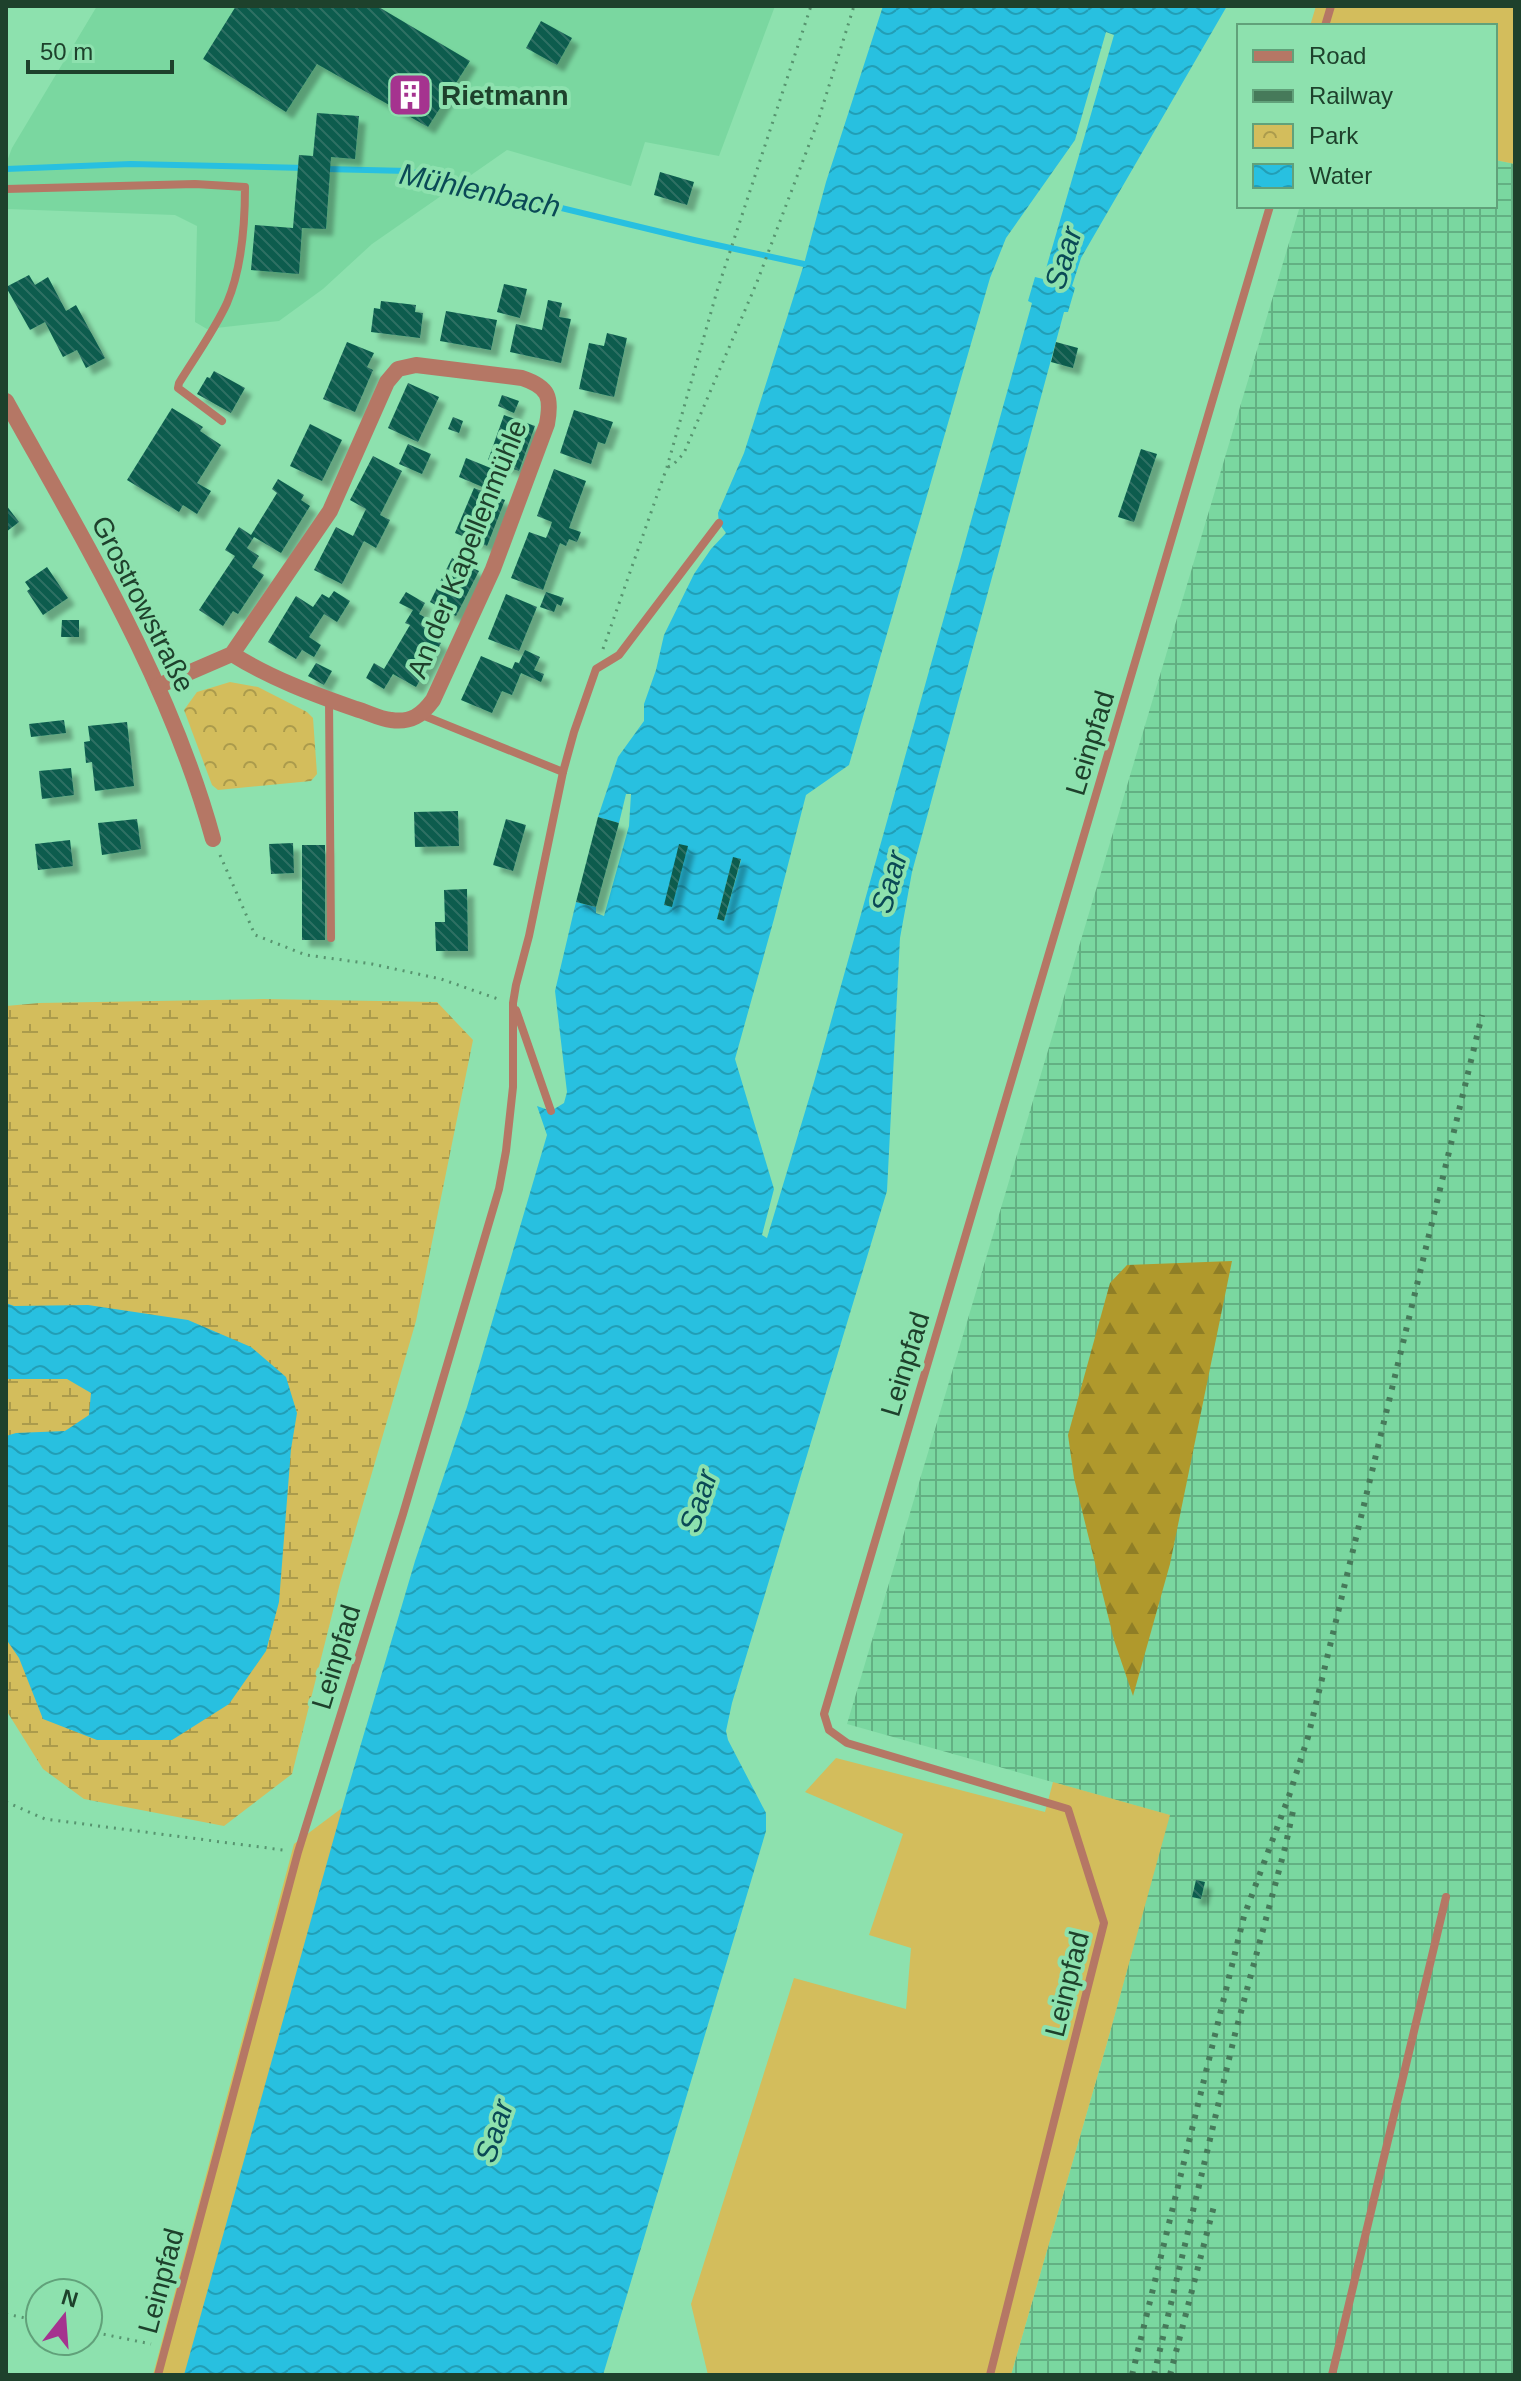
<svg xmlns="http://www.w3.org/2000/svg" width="1521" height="2381" font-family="Arial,sans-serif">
  <defs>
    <pattern id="industrial-grid" width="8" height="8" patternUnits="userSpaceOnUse" patternTransform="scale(2)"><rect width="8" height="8" fill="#7ad7a0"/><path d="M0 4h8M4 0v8" fill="none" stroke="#63b083"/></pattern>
    <pattern id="forest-firs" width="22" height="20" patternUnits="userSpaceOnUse" patternTransform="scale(2)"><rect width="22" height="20" fill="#b0992c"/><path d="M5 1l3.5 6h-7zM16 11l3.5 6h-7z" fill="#8f7e26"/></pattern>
    <pattern id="wetland-marsh" width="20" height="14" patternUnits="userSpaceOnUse" patternTransform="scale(2)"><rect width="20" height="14" fill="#d3bd5c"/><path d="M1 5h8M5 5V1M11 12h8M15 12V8" fill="none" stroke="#ab9b4c"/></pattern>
    <pattern id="park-crowns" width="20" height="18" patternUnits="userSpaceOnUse" patternTransform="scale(2)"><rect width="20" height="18" fill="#d3bd5c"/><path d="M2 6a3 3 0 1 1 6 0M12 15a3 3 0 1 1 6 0" fill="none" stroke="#ab9b4c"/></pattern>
    <pattern id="water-waves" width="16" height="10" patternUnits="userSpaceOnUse" patternTransform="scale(2)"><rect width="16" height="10" fill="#28c0e0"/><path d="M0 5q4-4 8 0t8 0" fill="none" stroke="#229eb6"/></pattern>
    <pattern id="building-back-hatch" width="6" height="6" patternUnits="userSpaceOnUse" patternTransform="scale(2)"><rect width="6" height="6" fill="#0b5b4d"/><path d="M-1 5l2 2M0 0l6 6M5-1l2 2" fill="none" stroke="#2e7064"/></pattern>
    <filter id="shadow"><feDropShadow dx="7" dy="7" stdDeviation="2" flood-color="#0004"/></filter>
  </defs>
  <rect width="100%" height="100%" fill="#8de1ae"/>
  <path fill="#7ad7a0" d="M97 6H775L719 156 645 142 631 186 507 150 372 244 323 289 279 321 207 329 195 322 197 226 175 215 7 209 6 164 12 148Z"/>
  <path fill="url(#industrial-grid)" d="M1495 160 1515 164V2375H1011L1107 2043 1169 1815 847 1724 1300 206H1495Z"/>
  <g fill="#d3bd5c">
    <path d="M1316 6H1515V164L1495 160V26H1310Z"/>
    <path d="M836 1758 1045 1812 1053 1782 1170 1815 1107 2043 1011 2375H708L691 2304 794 1978 906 2009 911 1948 869 1935 903 1834 805 1792Z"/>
    <path d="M346 1805 193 2375H153L294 1844Z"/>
  </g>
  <path fill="url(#forest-firs)" d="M1232 1261 1170 1564 1133 1696 1114 1640 1074 1478 1068 1435 1110 1283 1127 1265Z"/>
  <path fill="url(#wetland-marsh)" d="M263 999 437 1002 473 1040 416 1321 340 1583 292 1774 224 1826 84 1799 43 1769 6 1710V1006L39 1003Z"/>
  <path fill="url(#park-crowns)" d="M230 682 258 687 307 712 313 718 317 774 311 781 218 790 212 785 184 710 197 692Z"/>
  <g fill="url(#water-waves)" fill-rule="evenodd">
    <path d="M883 6H1227L1081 258 1072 286 1075 288 1068 312H1064L912 872 900 938 887 1191 732 1703 726 1731 728 1740 766 1813V1831L603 2375H184L345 1798 415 1561 467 1407 547 1135 537 1106 551 1111 564 1103 567 1092 555 991 576 902 596 907V913L604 916 629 826 631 794H626L619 823 598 817 618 757 644 721V704L656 670 664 635 694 574 711 549 726 533 719 523 718 513 744 453 804 264 826 182ZM1106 32 1114 35 1043 279 1035 277 1028 301 1032 303 814 1082 767 1238 762 1235 774 1189 735 1059 774 919 806 795 849 765 990 278 1006 238 1075 140ZM733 858 741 860 724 921 717 919Z"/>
    <path d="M6 1303 14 1306 88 1305 188 1320 251 1347 286 1377 297 1413 291 1449 279 1602 266 1651 229 1704 172 1740H97L43 1719 19 1658 6 1639V1436L16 1433 65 1431 89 1415 91 1393 67 1379H6Z"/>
  </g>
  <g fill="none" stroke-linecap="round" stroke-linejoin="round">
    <g stroke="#28c0e0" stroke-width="6">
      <path d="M6 169 131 164 306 168"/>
      <path d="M325 169 408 171 694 240 804 264"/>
    </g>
  </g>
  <g fill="url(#building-back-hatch)" filter="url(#shadow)">
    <path d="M236 6H377L470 61 428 127 317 64 286 112 203 59Z"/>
    <path d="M541 21 572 38 557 65 526 48Z"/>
    <path d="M317 113 359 116 355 159 331 157 326 229 302 228 299 274 251 270 255 225 293 228 299 155 313 156Z"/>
    <path d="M660 172 694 182 687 205 654 195Z"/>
    <path d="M29 275 35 285 48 277 66 311 76 305 105 358 86 368 77 350 63 357 45 322 30 330 6 287Z"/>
    <path d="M504 284 527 289 520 318 497 312Z"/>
    <path d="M548 300 562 303 559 317 571 319 561 363 510 352 516 324 542 330Z"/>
    <path d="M381 301 416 305 415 312 423 313 420 338 371 332 374 308 380 309Z"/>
    <path d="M446 311 497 320 491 350 440 341Z"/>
    <path d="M607 333 627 338 614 397 579 389 589 343 604 346Z"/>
    <path d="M347 342 374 353 367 367 373 370 355 412 323 399Z"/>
    <path d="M1056 342 1078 348 1073 368 1051 362Z"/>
    <path d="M214 371 245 388 231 413 197 394 207 377 210 378Z"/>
    <path d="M408 383 439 397 418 442 388 428Z"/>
    <path d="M502 395 519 401 514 413 498 406Z"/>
    <path d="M172 408 203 427 200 431 221 445 197 483 211 491 197 514 183 505 179 512 127 480Z"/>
    <path d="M574 410 613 422 605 444 598 442 591 464 560 453Z"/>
    <path d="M504 415 535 426 519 471 488 460Z"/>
    <path d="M453 417 463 421 459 433 448 429Z"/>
    <path d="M310 424 342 440 322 481 290 466Z"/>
    <path d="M408 444 431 454 422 474 399 464Z"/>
    <path d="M1141 449 1157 454 1134 522 1118 517Z"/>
    <path d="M373 456 402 471 380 515 390 520 376 548 364 541 342 584 314 570 336 527 353 536 366 509 350 500Z"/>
    <path d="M466 458 493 469 485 488 459 477Z"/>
    <path d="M554 469 586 481 569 528 581 532 577 542 569 539 566 546 560 543 543 590 511 578 529 532 546 538 549 531 552 522 537 516Z"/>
    <path d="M278 479 304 495 301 500 310 506 281 553 254 537 247 548 259 556 252 567 264 575 238 614 233 611 223 626 199 610 235 556 225 550 239 527 251 535 277 493 272 489Z"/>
    <path d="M474 488 505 500 487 546 455 533Z"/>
    <path d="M6 505 19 522 6 532Z"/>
    <path d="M452 558 479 571 456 616 430 602Z"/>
    <path d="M47 567 68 598 43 615 27 591 30 589 25 582Z"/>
    <path d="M334 591 350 601 337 622 324 614 309 637 321 645 314 657 302 650 296 659 268 642 296 596 313 607 322 594 329 598Z"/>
    <path d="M406 592 425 603 419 614 432 621 424 633 441 643 416 687 393 674 384 689 366 678 374 663 384 669 410 625 405 623 413 610 399 603Z"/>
    <path d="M546 592 564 598 561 606 557 604 554 612 540 607Z"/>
    <path d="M506 594 537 607 519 651 488 639Z"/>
    <path d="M62 620H79V637H61Z"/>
    <path d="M525 650 540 657 534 670 544 674 541 682 521 673 512 695 502 691 492 713 461 700 481 656 512 669 515 662 519 663Z"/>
    <path d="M316 663 332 671 324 685 308 676Z"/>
    <path d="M64 720 66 733 31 737 29 724Z"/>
    <path d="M127 722 134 786 95 791 92 762 86 763 84 742 90 741 88 726Z"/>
    <path d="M71 768 74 795 42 799 39 771Z"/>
    <path d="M458 811 459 846 415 847 414 812Z"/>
    <path d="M598 817 619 823 596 907 576 902Z"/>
    <path d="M137 819 141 849 102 855 98 823Z"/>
    <path d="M506 819 526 825 513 871 493 865Z"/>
    <path d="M70 840 73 866 38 870 35 844Z"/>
    <path d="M293 843 294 873 271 874 269 844Z"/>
    <path d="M679 844 688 846 672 907 664 905Z"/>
    <rect x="302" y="845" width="23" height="95"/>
    <path d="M733 857 741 859 724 921 717 919Z"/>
    <path d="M467 889 468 951H436L435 922H445L444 890Z"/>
    <path d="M1196 1880 1205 1882 1201 1899 1192 1897Z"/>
  </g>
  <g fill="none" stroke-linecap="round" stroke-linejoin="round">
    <g stroke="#57946f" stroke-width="3" stroke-dasharray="2 6" stroke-linecap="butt">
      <path d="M668 467 673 465 684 453 757 282 818 121 854 6"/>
      <path d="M603 649 667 467 717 291 811 6"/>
      <path d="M220 855 255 935 306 955 372 964 441 979 498 999"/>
      <path d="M6 1802 45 1819 283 1850"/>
      <path d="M6 2314 40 2321"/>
      <path d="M88 2331 151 2344"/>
    </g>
    <g stroke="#b57765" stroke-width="8">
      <path d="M1325 26 1331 6"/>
      <path d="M6 189 195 184 245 187C245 225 242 268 227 303 214 331 195 357 179 383L178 388 222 421"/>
      <path d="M329 700 331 938"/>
      <path d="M422 715 563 772"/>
      <path d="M516 1010 551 1111"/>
      <path d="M158 2375 298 1852 403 1514 499 1189 506 1151 513 1087V1003L516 985 529 936 563 772 574 732 596 669 619 655 719 523"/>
      <path d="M990 2375 1104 1923 1068 1809 847 1743 829 1730 824 1714 1270 206"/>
      <path d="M1332 2375 1446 1897"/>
    </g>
    <g stroke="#b57765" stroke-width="16">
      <path d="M6 401C85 543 170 682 213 839"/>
      <path d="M158 686 232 654 330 511 387 382 398 369 416 365 522 378C549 387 552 397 547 424L493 569 433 700C422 715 411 723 391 720 380 719 367 712 356 709 313 694 270 678 232 654"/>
    </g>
    <g stroke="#467a5a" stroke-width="6" stroke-dasharray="4 8" stroke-linecap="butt">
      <path d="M1132 2375 1244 1916 1289 1796 1308 1737 1482 1015"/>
      <path d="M1154 2375 1235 2034 1285 1848 1293 1811"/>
      <path d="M1170 2375 1215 2202"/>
    </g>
  </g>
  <defs>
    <g id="building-square" transform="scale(2.3)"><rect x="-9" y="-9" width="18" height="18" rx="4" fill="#a5338f" stroke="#8de1ae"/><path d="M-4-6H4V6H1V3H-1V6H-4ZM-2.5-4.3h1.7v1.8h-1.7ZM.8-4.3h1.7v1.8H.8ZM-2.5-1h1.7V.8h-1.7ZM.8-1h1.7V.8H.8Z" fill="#fff"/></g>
  </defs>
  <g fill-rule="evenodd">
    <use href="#building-square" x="410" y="95"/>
  </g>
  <g text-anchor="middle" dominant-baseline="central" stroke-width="8" stroke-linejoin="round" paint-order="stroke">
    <g font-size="28" font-weight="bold" fill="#1e412c" stroke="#8de1ae" text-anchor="start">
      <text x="441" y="95">Rietmann</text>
    </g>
    <g font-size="28" fill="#1e412c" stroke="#8de1ae">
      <text transform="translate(467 549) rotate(-68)">An der Kapellenmühle</text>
      <text transform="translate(143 604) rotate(63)">Grostrowstraße</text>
      <text transform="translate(1090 743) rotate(-73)">Leinpfad</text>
      <text transform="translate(905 1364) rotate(-73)">Leinpfad</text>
      <text transform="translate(336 1657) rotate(-73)">Leinpfad</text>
      <text transform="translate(1067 1984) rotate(-76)">Leinpfad</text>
      <text transform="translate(161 2281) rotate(-75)">Leinpfad</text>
    </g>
    <g font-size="30" font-style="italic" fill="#0a4956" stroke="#8de1ae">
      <text transform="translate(480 190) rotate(12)">Mühlenbach</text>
      <text transform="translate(1063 258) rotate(-73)">Saar</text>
      <text transform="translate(889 882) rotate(-74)">Saar</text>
      <text transform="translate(698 1501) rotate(-72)">Saar</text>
      <text transform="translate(494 2131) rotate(-72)">Saar</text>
    </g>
  </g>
  <rect width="1521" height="2381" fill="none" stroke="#1e412c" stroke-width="16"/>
  <rect x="1237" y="24" width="260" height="184" fill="#8de1ae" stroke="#61a17a" stroke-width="2"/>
  <rect x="1253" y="50" width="40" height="12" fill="#b57765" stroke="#61a17a" stroke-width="2"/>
  <text x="1309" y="64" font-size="24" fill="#1e412c">Road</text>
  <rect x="1253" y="90" width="40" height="12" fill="#467a5a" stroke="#61a17a" stroke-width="2"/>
  <text x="1309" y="104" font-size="24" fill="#1e412c">Railway</text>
  <rect x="1253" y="124" width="40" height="24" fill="url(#park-crowns)" stroke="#61a17a" stroke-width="2"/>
  <text x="1309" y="144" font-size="24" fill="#1e412c">Park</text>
  <rect x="1253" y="164" width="40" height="24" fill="url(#water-waves)" stroke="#61a17a" stroke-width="2"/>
  <text x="1309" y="184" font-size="24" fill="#1e412c">Water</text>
  <g transform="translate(64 2317) rotate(17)"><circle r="38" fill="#8de1ae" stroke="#61a17a" stroke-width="2"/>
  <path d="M0-6L14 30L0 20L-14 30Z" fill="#a5338f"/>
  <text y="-12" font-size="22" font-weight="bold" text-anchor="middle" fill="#1e412c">N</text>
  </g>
  <path d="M28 60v12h144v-12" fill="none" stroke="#1e412c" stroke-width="4"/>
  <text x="40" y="60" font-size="24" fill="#1e412c" stroke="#8de1ae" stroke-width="6" paint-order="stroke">50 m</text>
</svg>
